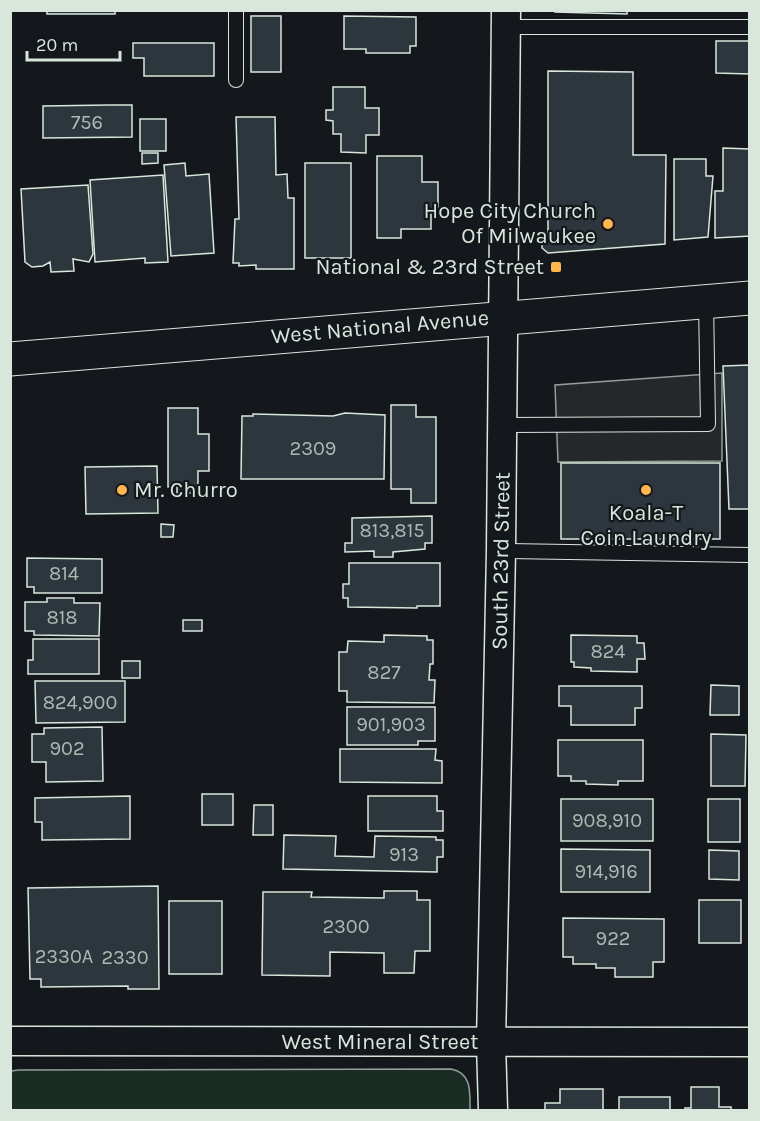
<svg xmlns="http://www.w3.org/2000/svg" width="760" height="1121" font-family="Karla,sans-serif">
  <rect width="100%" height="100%" fill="#14181c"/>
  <path fill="#1a2d24" stroke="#939e99" stroke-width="1.5" d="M451 1069C472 1073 470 1092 470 1110H11V1071L19 1070Z"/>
  <path fill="#24282b" stroke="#939e99" stroke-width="1.5" d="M722 373V461L558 462 555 385Z"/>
  <g fill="#2c363c" stroke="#d8e6dc" stroke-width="1.5">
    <rect x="47" y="10" width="68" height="4"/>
    <path d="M627 10V14L555 12V10Z"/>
    <rect x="251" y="16" width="30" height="56"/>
    <path d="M344 16 416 17V46H410V53H366V49H344Z"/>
    <path d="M716 41H750V74L716 73Z"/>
    <path d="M133 43H214V76H144V58H133Z"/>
    <path d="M548 71 633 72V155H666L665 244 548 253 542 248V242L548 236Z"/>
    <path d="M333 87H365V108H379V135H366V153L341 152V134H333V121L326 120V110H333Z"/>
    <path d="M109 105H132V137L43 138V106Z"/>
    <path d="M236 117H275L276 175 287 174 288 198H294V269H256V265L239 266V263H233L235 219H239Z"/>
    <rect x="140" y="119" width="26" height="32"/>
    <path d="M723 148 750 149V236L715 238V191H723Z"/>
    <path d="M142 153H158V163L142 164Z"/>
    <path d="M377 156H422V182H438V211H431V229H401V238H377Z"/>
    <path d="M674 159H706V176H713L708 237 674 240Z"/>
    <path d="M185 163 186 176 209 174 214 253 171 256 164 165Z"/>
    <rect x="305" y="163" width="46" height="95"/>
    <path d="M163 175 168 262 145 263V258L95 262 90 180Z"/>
    <path d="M88 185 93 254 89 262 73 259 74 271 51 272 50 262 43 266 32 267 25 262 21 189Z"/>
    <path d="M750 365V509H729L723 366Z"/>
    <path d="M391 405H416V417H436V503H411V489H391Z"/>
    <path d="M168 408H198V434H209V471H198V493H177V486L168 487Z"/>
    <path d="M345 413 385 415 384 479H241L242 416H253V414L333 416Z"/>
    <rect x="561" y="463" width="159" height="76"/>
    <path d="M157 466 158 513 86 514 85 467Z"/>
    <path d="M432 516V543H425V549L393 552V557H374V551L345 552V543H352V518Z"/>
    <path d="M161 524 174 525 173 537H161Z"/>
    <path d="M27 558 102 559V593H34V587H27Z"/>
    <path d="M349 563H440V606H417V608L348 607V598H343V584H349Z"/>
    <path d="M47 598H74V603H100L99 636 34 635V631H25V602H47Z"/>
    <rect x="183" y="620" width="19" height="11"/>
    <path d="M384 635 427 636V640H433V664H430L429 680H435L434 703 347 702V691H339V652H347L348 641 384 642Z"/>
    <path d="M571 635 637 636V643H644L645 659H637V672L591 671V668L574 667V662H571Z"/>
    <path d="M33 639H99V674H28V660H33Z"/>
    <rect x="122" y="661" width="18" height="17"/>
    <path d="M35 681H125V722L36 723Z"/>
    <path d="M711 685 739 686V715H710Z"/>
    <path d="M559 686H642V708H635V725H571V706H559Z"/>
    <path d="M347 707H435V741H418V745H347Z"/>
    <path d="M102 727 103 781 46 782V762H32V734H44V728Z"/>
    <path d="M711 734 746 735 745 786H711Z"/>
    <path d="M558 740H643V781H618V785L586 784V781H571V776H558Z"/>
    <path d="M340 749H436L435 760 442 761V783L340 782Z"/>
    <rect x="202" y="794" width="31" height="31"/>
    <path d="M130 796V839L42 840V822H35V798Z"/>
    <path d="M368 796H437V811H443V831H368Z"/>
    <rect x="561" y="799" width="92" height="42"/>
    <rect x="708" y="799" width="32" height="43"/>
    <path d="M254 805H273V835H253Z"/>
    <path d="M284 835 336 836 335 856 374 857 375 836 436 837V840H443V857H437V872L283 869Z"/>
    <path d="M561 849 650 850V892H561Z"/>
    <path d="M709 850 739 851V880L709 879Z"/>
    <path d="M158 886 159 989H128V986L41 987V979H30L28 888Z"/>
    <path d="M384 891H417V900H430V951H415L414 973H384V953L330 952V976L262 975 263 892H312L311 897 384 898Z"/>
    <rect x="699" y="900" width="42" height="43"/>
    <rect x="169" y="901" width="53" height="73"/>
    <path d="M563 918 664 919V962H653V977H615V968H596V964H573V957H563Z"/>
    <path d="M691 1087H719V1107H731V1110H685V1108H691Z"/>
    <path d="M560 1089H603V1110H545V1103H560Z"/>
    <rect x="619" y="1097" width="51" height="13"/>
  </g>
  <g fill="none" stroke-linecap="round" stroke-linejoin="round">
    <g stroke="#d8e6dc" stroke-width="16">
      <g id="lane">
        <path d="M506 27H750"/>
        <path d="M236 80V10"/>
        <path d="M503 425 708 424 706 301"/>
        <path d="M501 551 750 555"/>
      </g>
    </g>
    <g stroke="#d8e6dc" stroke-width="31">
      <g id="street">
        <path d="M10 1041 750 1042"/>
        <path d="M493 1110 491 1043 501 551 506 10"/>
      </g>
    </g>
    <g stroke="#d8e6dc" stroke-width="35">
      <path id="primary" d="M10 359 750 298"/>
    </g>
    <use href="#lane" stroke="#14181c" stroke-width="14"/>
    <use href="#street" stroke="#14181c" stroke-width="28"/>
    <use href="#primary" stroke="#14181c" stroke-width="33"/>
  </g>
  <g fill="#ffb74d" stroke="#14181c" stroke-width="2">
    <circle cx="608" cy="224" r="6"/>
    <rect x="550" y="261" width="12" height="12" rx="3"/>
    <circle cx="122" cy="490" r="6"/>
    <circle cx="646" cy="490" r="6"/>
  </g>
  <g text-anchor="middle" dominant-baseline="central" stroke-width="4.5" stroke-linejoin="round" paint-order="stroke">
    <g font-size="20" fill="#adbab4">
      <text x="87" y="122">756</text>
      <text x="313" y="448">2309</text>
      <text x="392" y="530">813,815</text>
      <text x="64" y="573">814</text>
      <text x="62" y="617">818</text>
      <text x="608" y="651">824</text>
      <text x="384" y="672">827</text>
      <text x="80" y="702">824,900</text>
      <text x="391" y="724">901,903</text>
      <text x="67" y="748">902</text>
      <text x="607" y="820">908,910</text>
      <text x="404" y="854">913</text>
      <text x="606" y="871">914,916</text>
      <text x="346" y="926">2300</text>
      <text x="613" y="938">922</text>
      <text x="64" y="956">2330A</text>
      <text x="125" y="957">2330</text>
    </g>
    <g font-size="22" fill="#d8e6dc" stroke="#14181c" text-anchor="end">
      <text x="596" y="211">Hope City Church<tspan x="596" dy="25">Of Milwaukee</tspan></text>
      <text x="544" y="267">National &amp; 23rd Street</text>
      <text x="134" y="490" text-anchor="start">Mr. Churro</text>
      <text x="646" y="513" text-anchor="middle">Koala-T<tspan x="646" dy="25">Coin Laundry</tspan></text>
    </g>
    <g font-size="22" fill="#d8e6dc" stroke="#14181c">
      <text transform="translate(380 327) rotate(-5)">West National Avenue</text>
      <text transform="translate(501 561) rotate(-89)">South 23rd Street</text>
      <text x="380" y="1042">West Mineral Street</text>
    </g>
  </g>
  <rect width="760" height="1121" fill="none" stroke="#d8e6dc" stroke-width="24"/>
  <path d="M27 51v9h93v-9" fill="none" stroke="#d8e6dc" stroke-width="3"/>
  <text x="36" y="51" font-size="18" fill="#d8e6dc" stroke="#14181c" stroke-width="4.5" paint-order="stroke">20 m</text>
</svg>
